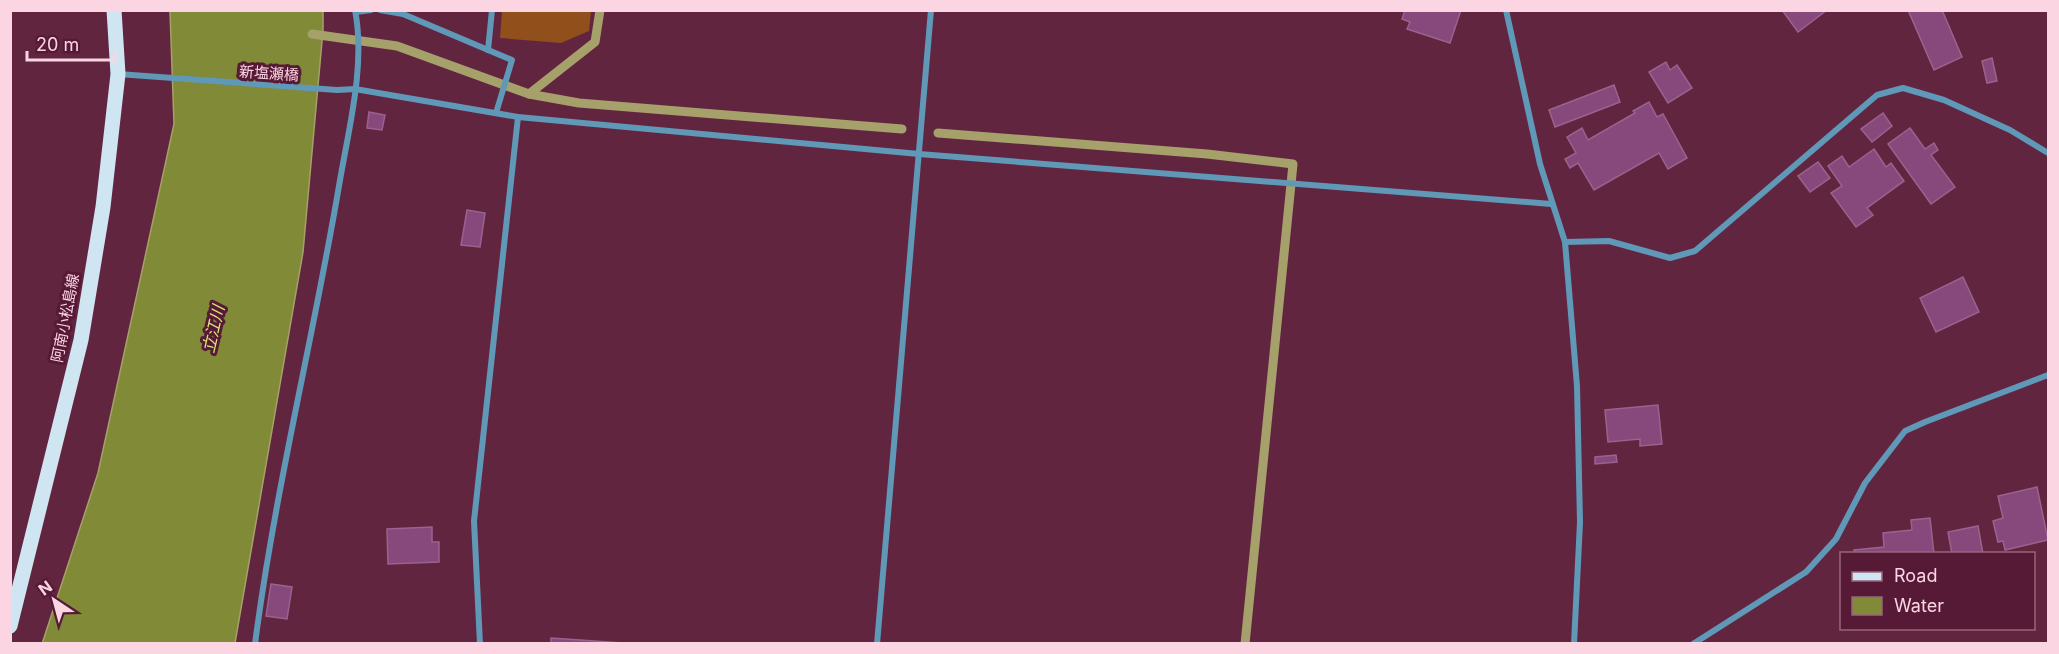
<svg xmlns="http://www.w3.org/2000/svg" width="2059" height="654" font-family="Inter,'Noto Sans JP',sans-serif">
  <rect width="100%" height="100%" fill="#622540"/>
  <path fill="#904f1b" d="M502 11H591L589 31 561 43 500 38Z"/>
  <path fill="#818a36" stroke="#a6a06a" stroke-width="1.5" d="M170 11H323V30L303 252 235 643 42 644 98 473 174 124Z"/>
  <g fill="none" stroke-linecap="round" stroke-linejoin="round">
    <g stroke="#a6a06a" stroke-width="9">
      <path d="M312 34 397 46 529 94 579 103 902 129"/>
      <path d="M529 94 595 42 600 10"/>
      <path d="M938 133 1207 154 1293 164 1245 644"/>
    </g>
  </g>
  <g fill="#87497b" stroke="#9a628e" stroke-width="1.5">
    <path d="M1405 10H1461L1450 43 1407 29 1410 22 1402 19Z"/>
    <path d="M1782 10H1827L1798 32Z"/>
    <path d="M1908 10H1942L1962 57 1934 70Z"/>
    <path d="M1992 58 1997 81 1987 83 1982 61Z"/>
    <path d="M1666 62 1670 70 1677 65 1692 88 1668 103 1649 72Z"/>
    <path d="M1614 85 1620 102 1555 127 1549 110Z"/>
    <path d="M1649 102 1657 117 1663 114 1687 158 1668 169 1659 153 1594 190 1578 163 1570 168 1565 159 1576 153 1567 137 1582 128 1588 140 1635 113 1633 111Z"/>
    <path d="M369 112 385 115 382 130 367 128Z"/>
    <path d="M1883 113 1892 126 1872 142 1861 129Z"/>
    <path d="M1910 128 1925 149 1934 143 1938 150 1931 155 1955 187 1931 204 1888 144Z"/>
    <path d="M1874 149 1886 167 1891 163 1904 181 1867 208 1873 215 1856 227 1831 193 1842 186 1828 166 1842 156 1849 167Z"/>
    <path d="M1818 162 1830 178 1810 192 1798 176Z"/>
    <path d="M467 210 485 213 480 247 461 245Z"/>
    <path d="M1963 277 1979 312 1936 332 1920 298Z"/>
    <path d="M1658 405 1662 444 1640 446V439L1608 442 1605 410Z"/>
    <path d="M1616 455 1617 462 1595 464V457Z"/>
    <path d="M2037 487 2048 540 2005 550 2003 541 1998 542 1993 521 2003 518 1998 496Z"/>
    <path d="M1930 518 1934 554H1854V550L1884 547 1883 533 1912 530 1911 520Z"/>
    <path d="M1978 526 1983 554H1952L1948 532Z"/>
    <path d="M432 527V542H439V562L388 564 387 529Z"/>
    <path d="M271 584 292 587 287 619 266 616Z"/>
    <path d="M551 638 638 644H551Z"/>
  </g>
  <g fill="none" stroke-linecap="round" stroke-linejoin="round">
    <g stroke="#6098b8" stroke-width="6">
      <path d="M380 10 403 14 512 60 496 113"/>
      <path d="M1506 10 1540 164 1565 242 1577 386 1580 522 1574 644"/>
      <path d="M356 12 371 10"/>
      <path d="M488 50 492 10"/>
      <path d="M118 74 337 90 355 89 518 117 919 154 1551 204"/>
      <path d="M1565 242 1609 241 1670 258 1695 251 1877 95 1903 88 1944 100 2010 130 2048 153"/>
      <path d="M255 644C275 490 313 339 339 186 348 131 366 66 355 10"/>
      <path d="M480 644 474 521 518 117"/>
      <path d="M877 644 931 10"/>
      <path d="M1693 644 1806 572 1836 539 1865 483 1905 431 1925 422 2048 375"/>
    </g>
    <path stroke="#d0e5f2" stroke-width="15" d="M10 626 81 340 103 207 118 74 114 10"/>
  </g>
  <g text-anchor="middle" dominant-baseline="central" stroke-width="6" stroke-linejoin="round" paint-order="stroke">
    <g font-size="15" fill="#fcd5e3" stroke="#561a36">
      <text transform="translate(269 73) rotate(4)">新塩瀬橋</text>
      <text transform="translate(65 318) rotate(-79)">阿南小松島線</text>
    </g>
    <g font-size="16" font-style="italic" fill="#deeb7a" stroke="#561a36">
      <text transform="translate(213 329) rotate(-77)">立江川</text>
    </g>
  </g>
  <rect width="2059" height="654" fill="none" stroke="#fcd5e3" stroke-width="24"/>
  <rect x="1840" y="552" width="195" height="78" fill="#561a36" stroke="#98657b" stroke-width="1.5"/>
  <rect x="1852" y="572" width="30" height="9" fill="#d0e5f2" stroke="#98657b" stroke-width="1.5"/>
  <text x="1894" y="582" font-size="18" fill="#fcd5e3">Road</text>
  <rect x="1852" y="597" width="30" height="18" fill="#818a36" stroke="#98657b" stroke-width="1.5"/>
  <text x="1894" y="612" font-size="18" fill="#fcd5e3">Water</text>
  <g transform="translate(54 600) rotate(324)" stroke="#561a36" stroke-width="4.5" paint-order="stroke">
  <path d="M0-4.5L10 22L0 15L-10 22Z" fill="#fcd5e3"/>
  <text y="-9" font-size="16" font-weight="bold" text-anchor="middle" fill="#fcd5e3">N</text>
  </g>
  <path d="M27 51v9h88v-9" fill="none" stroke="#fcd5e3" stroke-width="3"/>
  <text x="36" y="51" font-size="18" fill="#fcd5e3" stroke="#561a36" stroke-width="4.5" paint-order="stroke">20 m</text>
</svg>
